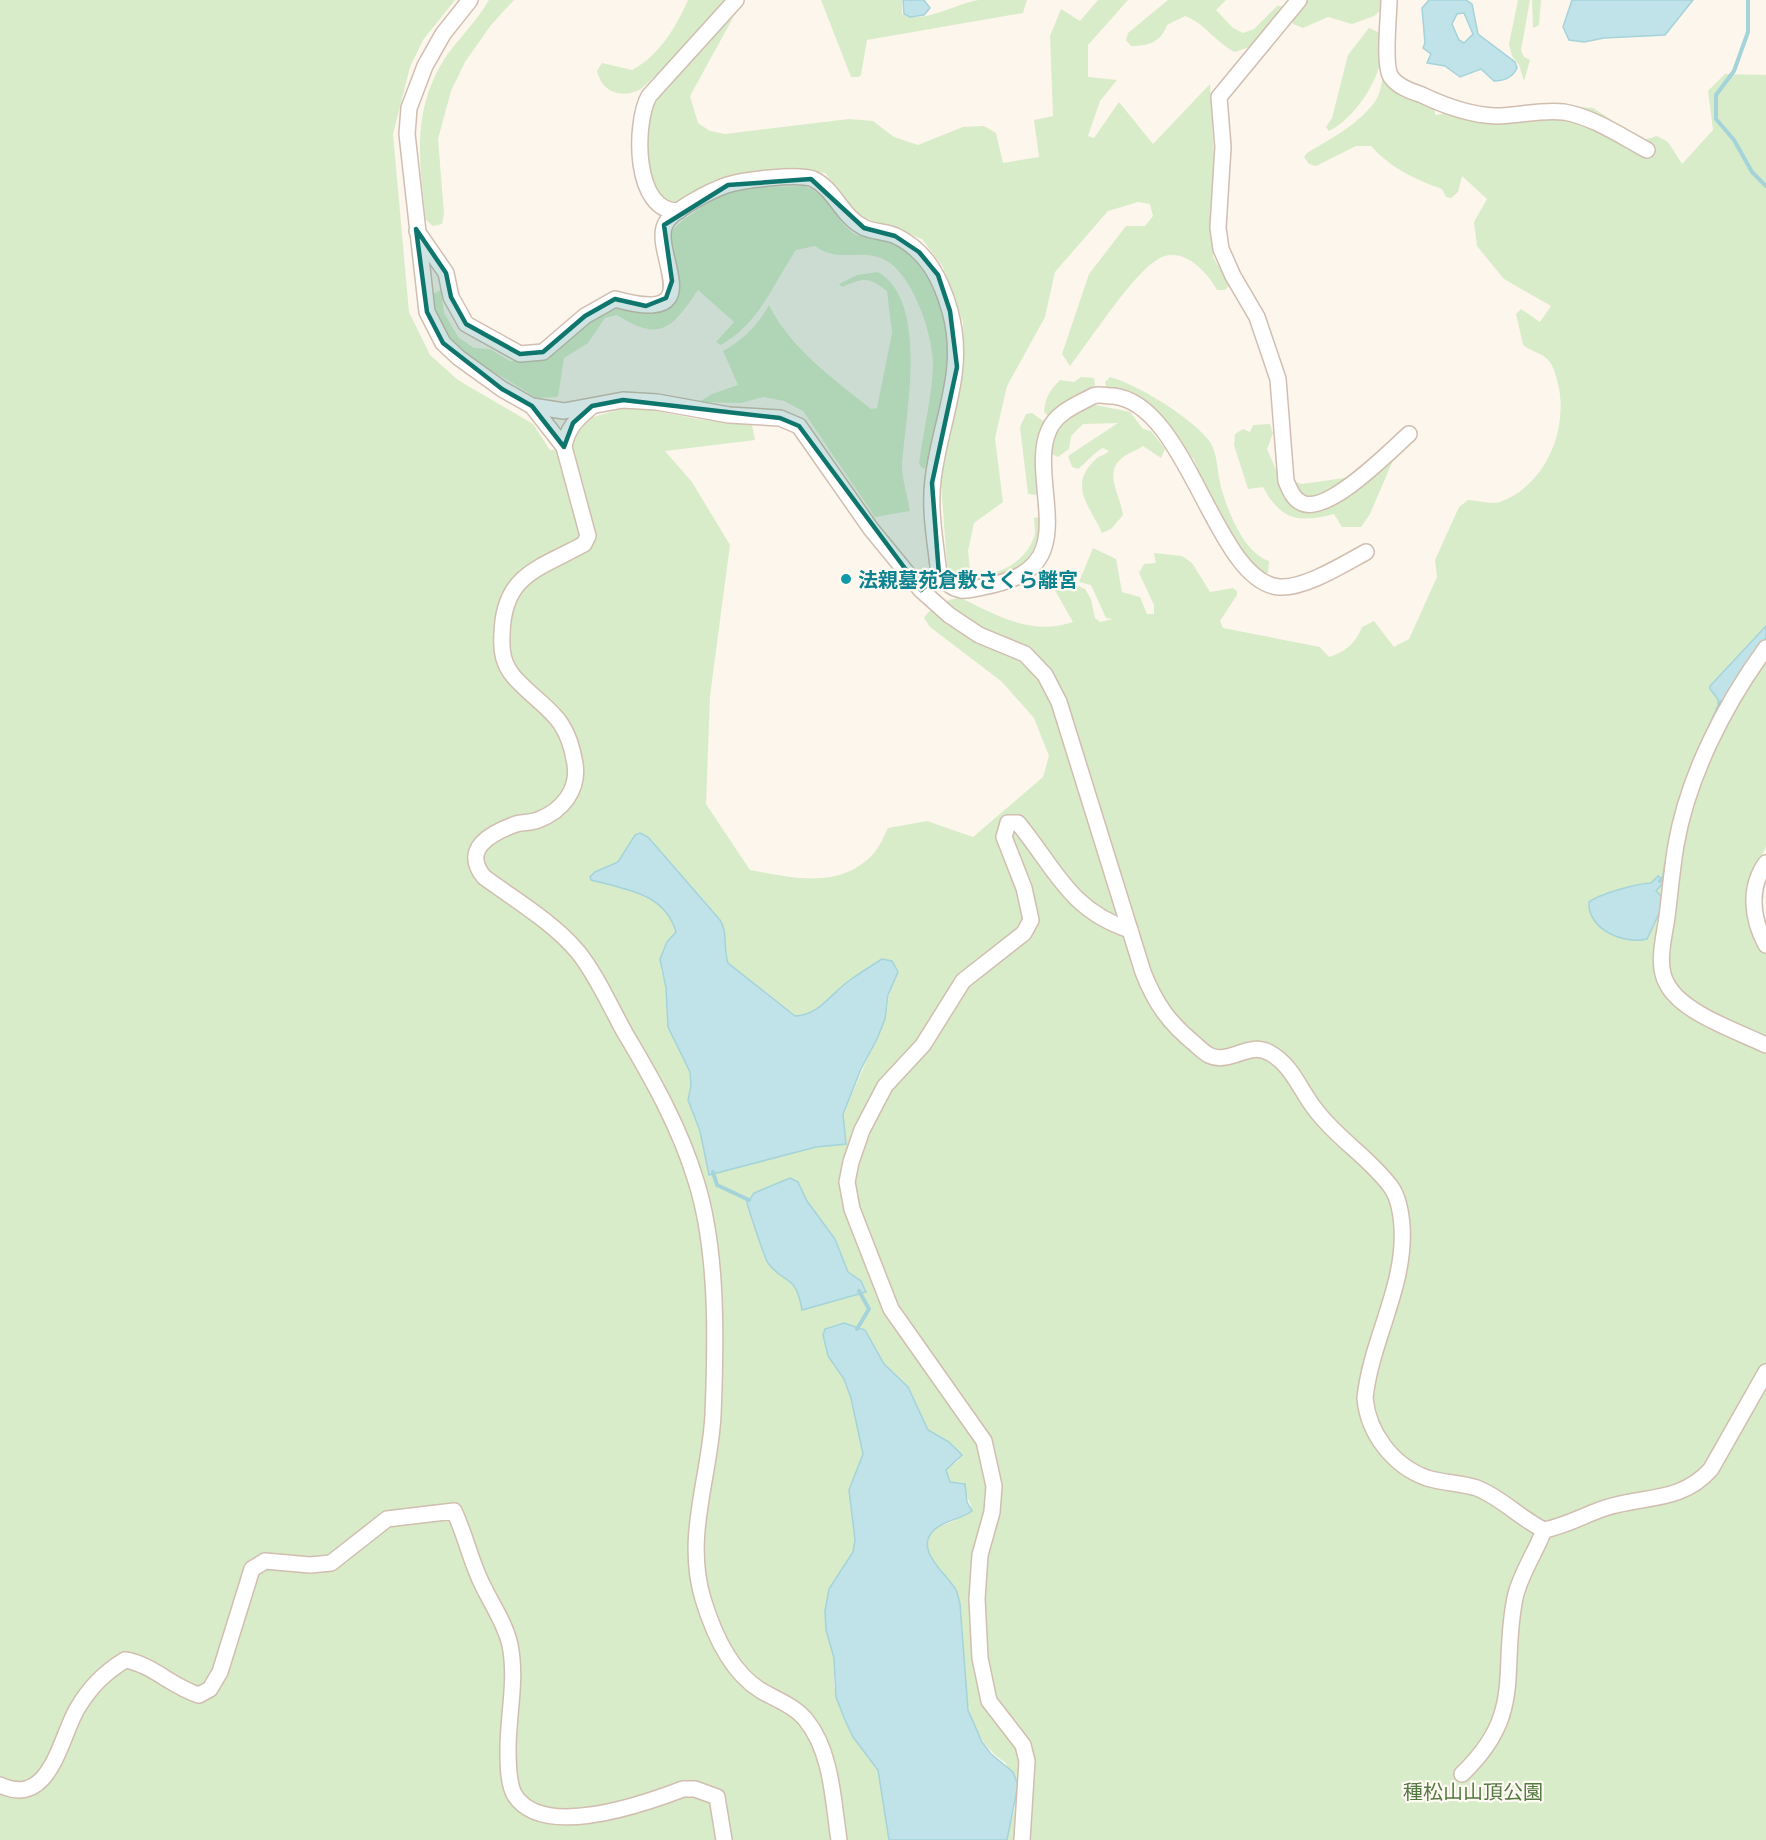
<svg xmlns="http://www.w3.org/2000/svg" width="1766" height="1840" font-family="Barlow,'Noto Sans JP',sans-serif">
  <rect width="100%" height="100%" fill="#fdf6ec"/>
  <g fill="#d8ecc9" fill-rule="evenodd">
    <path d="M0 0H455L423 40 410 67 393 134 409 312 430 355 458 380 533 424 550 450 571 449 577 434 590 418 631 406 697 419 752 425 755 440 665 451 692 482 730 545 710 696 706 804 750 870C793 878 841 890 874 853 880 846 884 836 888 828L927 821 973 837 1043 777 1049 756 1034 718 1001 681 930 627 924 618C931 607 948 598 961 598 997 616 1033 636 1073 622L1045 573 1047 571 1085 589 1091 599 1095 618 1100 622 1113 619 1106 618 1091 585 1079 582 1093 548 1116 559 1122 592 1140 597 1147 614H1154V605L1139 573 1144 564 1156 563 1154 553 1182 556 1192 563 1210 592 1233 588 1237 591V595L1220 621 1223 628 1320 647 1329 657C1345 652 1356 643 1362 627L1374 621 1394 647 1409 639 1437 577 1435 560 1459 507 1468 500C1477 500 1491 505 1500 502 1545 485 1567 433 1559 388 1557 380 1555 370 1550 362 1543 353 1532 352 1523 345L1516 314 1521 309 1540 322 1551 306 1504 279 1477 246 1474 222 1487 199 1462 176 1458 192 1451 198 1446 197 1442 189C1414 179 1391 168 1371 146H1356L1316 166 1309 164 1304 157 1307 153C1330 139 1360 124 1376 100 1380 94 1381 85 1383 78L1397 74 1434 94 1435 115 1442 114 1456 103 1504 109 1547 104 1593 108 1643 140 1657 136 1668 142 1682 164 1713 130 1708 91 1725 74 1766 75V626L1742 654 1716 695 1718 699 1766 638V847L1746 886 1748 920 1761 950 1766 948V1840H1006L1016 1804 1006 1763C951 1728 967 1649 956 1594 953 1575 920 1561 928 1538 933 1524 947 1526 957 1519 962 1515 966 1510 971 1506L961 1482H950L946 1470 959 1460 928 1430 908 1387 884 1364 865 1330 832 1326 825 1329 823 1335 828 1356 844 1379 851 1398 863 1454 849 1490 855 1540 853 1552 829 1589 825 1611 826 1630 834 1658V1686L853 1737 878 1770 889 1840H0ZM635 835 648 837 720 920C725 935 723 949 728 963L795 1016C819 1015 833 992 850 979L891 986 885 1019 843 1114 846 1144 816 1147 709 1175 700 1131 688 1100 691 1086 690 1072 668 1026 666 988 661 970 667 942 676 932C664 891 626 890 591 880L595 872 618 862ZM1643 883H1651L1656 891 1600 894 1621 891ZM790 1178 798 1182 807 1201 835 1239 848 1272 799 1294C790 1278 772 1271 764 1254 757 1241 755 1222 751 1207L746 1202 754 1193Z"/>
    <path d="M489 0H514L491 25 465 62 451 91 438 139 444 214 442 224 433 226 426 220C419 160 411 109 447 55 461 36 477 21 489 0Z"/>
    <path d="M688 0H727L694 40 641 89C622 99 602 93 597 71L602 63 632 70C659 56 676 27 688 0Z"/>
    <path d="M821 0H902V14C923 25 956 3 979 0 994 0 1011 0 1027 0L1023 13 867 40 861 75 858 77H851Z"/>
    <path d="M1098 0H1128L1088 45V77L1117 80 1100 101 1088 136 1094 138 1119 102 1153 144 1210 84 1214 156 1213 257 1230 285 1225 290H1217C1207 272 1185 248 1162 257 1136 268 1090 341 1070 366L1062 354 1089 274 1126 226H1145L1153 216 1150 204 1138 202 1108 211 1055 272 1045 317 1007 386 995 438 1003 502 974 523 968 551 970 571C995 582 1030 559 1035 533 1035 529 1034 523 1034 518L1040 517C1039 552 1023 577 985 581 971 583 961 585 948 579L940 470 964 367 963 322 943 267 922 239 857 215 825 173C792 169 744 168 712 181 699 187 689 198 676 203 653 197 649 184 649 161 648 148 645 128 649 115 655 95 717 33 734 16L690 96 698 123 710 131 725 134 849 119 873 121 894 137 918 145 963 127 984 126 996 133 1003 163 1039 157 1034 120 1053 116 1050 36 1061 9 1080 21Z"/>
    <path d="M1168 0H1226L1216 10 1233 28 1243 33 1254 29 1277 6H1283L1286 10 1255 45 1235 52C1216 43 1206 24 1185 16L1167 25C1161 42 1149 46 1131 46L1126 40 1128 33Z"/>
    <path d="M1306 0H1382V9L1374 16 1352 24 1328 17 1303 28 1293 24 1292 16Z"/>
    <path d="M1518 0H1530L1521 50 1524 57 1530 60 1524 81 1519 65 1512 56 1509 44Z"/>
    <path d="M1532 0H1541L1539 25 1533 28Z"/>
    <path d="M1369 28 1380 33C1391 66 1358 117 1329 131L1326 127 1332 118 1348 55Z"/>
    <path d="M804 186C830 194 832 217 852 232 858 237 870 237 878 239 892 243 908 250 918 260 945 286 953 341 950 377 947 406 936 437 929 466L923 469 919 464C923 432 932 397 933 365 933 334 912 270 881 258 859 249 838 263 815 246L796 250C773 284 759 324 721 345L716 342 734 322 698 290C673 326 662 344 617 315L605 318 588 343 564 358 558 397 537 398 471 358 445 338 433 313V294L441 290 444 313 459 338 474 348 490 349 510 361H532L546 356 607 309C631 306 644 323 668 305 693 286 666 260 670 237 673 226 683 220 692 214 703 206 717 194 731 191 753 185 781 187 804 186Z"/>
    <path d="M878 272C930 302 905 416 902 466 902 480 908 497 910 511L875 517 803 411 784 401 763 397 741 403 699 402 712 394 738 385 723 351C744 339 757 326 769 305 790 348 834 379 871 409L877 408 892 333 887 291C867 276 864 278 842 287L839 284 857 275Z"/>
    <path d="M1081 377 1094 378 1095 385 1090 390 1069 400 1049 417 1044 412C1045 398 1050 390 1060 380L1074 382Z"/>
    <path d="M1110 377C1137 384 1194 419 1210 442 1218 454 1217 473 1221 487 1228 512 1244 553 1269 561L1268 573 1263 574 1249 564 1208 498 1194 459 1107 389 1105 382Z"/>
    <path d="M1096 405 1130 412 1143 429 1151 431 1165 449 1161 458 1143 446C1136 451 1128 453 1122 458 1103 473 1121 497 1123 515L1111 529 1102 533C1089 504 1067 485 1097 458 1101 455 1105 455 1109 451L1103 448C1093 453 1087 462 1078 469L1072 467 1068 456 1118 423 1083 424 1071 436 1069 449 1058 457 1050 453C1049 427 1073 410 1096 405Z"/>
    <path d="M1032 413 1043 421 1040 446V492L1035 495 1028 494 1020 427 1026 414Z"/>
    <path d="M1270 424 1273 433 1267 449 1279 477 1302 484 1351 477 1392 455 1394 458 1370 514 1361 527H1342L1334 514C1299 523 1281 521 1263 487L1248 489 1234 445 1235 434 1243 429 1250 432 1253 425Z"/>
  </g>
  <g fill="#bfe3e8" stroke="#a5d3da" stroke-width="1.5" fill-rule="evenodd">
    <path d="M903 0H924L930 8 924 15 910 17 904 14Z"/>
    <path d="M1429 0H1466L1472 4 1478 34 1515 62 1517 68C1513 77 1504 81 1494 81L1481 69 1460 77 1445 66 1427 63 1431 54 1423 48 1425 43 1422 8ZM1464 13 1473 34 1464 43 1459 40 1452 24 1457 14Z"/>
    <path d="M1572 0H1693L1665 35 1604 38 1584 42 1569 40 1563 27Z"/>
    <path d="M1766 626V638L1721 706 1718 704V699L1710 689V686Z"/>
    <path d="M640 833 648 837 720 920C728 932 723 949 728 963L795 1016C819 1016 832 992 850 980 860 973 871 966 882 959L892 961 898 972 888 995 885 1019 877 1039 861 1069 843 1114 846 1144 816 1147 709 1175 700 1131 688 1100 691 1086 690 1072 668 1027 666 988 660 959 667 942 676 932C665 893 625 889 591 880L590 877 595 872 618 862 635 835Z"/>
    <path d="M1658 876 1665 881 1656 891 1663 898V905L1647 939C1624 945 1587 929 1589 902 1599 894 1639 883 1651 883Z"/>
    <path d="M790 1178 798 1182 807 1201 835 1239 848 1272 861 1281 866 1292 802 1310C796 1273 784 1285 768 1263 764 1257 746 1202 746 1198L750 1199 754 1193Z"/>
    <path d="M844 1323 865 1330 884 1364 908 1387 928 1430 949 1442 962 1455 946 1470 950 1482 965 1484 967 1502 972 1511C960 1520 944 1520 934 1530 913 1550 947 1574 956 1590 958 1594 959 1600 960 1604L968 1710 982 1742 991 1754 1013 1772 1018 1785 1007 1840H889L878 1770 853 1737 845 1720 836 1697 834 1658 826 1630 825 1611 829 1589 853 1552 855 1540 849 1490 863 1454 851 1398 844 1379 828 1356 823 1335 825 1329Z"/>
  </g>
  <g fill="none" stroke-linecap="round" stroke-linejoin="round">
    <g stroke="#a5d3da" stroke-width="4">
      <path d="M1748 0V32L1734 71 1716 95V119L1734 140 1752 172 1766 186"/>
      <path d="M1693 764 1721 702"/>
      <path d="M1660 881 1664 877 1666 864"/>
      <path d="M713 1172 717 1185 749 1200"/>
      <path d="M857 1329 869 1309 859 1291"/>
    </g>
    <g stroke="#d1beb0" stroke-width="18">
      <g id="minor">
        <path d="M470 0 443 34 425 66 409 108 407 134 427 312 443 343 459 358 502 389 532 406 564 411 623 400 657 402 729 415 780 418 799 426 871 529 921 590 949 615 979 635 1025 654 1045 675 1059 702 1143 972C1155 1003 1169 1023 1195 1044 1205 1053 1211 1060 1226 1057 1242 1054 1254 1044 1270 1053 1292 1065 1300 1090 1315 1109 1336 1138 1370 1158 1391 1187 1399 1198 1401 1213 1402 1226 1406 1286 1371 1340 1365 1398 1368 1433 1393 1466 1427 1478 1443 1483 1461 1483 1477 1488 1502 1498 1521 1519 1544 1530 1566 1526 1584 1515 1605 1508 1645 1495 1681 1503 1711 1469L1766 1372"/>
        <path d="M1299 0 1219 97 1223 147 1218 228 1221 249 1233 276 1257 317 1278 379 1286 481C1290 490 1293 499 1302 503 1328 515 1390 451 1409 434"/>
        <path d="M1389 0C1389 16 1383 65 1391 77 1398 87 1411 91 1422 95 1445 106 1470 115 1496 116 1519 116 1541 109 1564 112 1593 117 1621 136 1647 150"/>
        <path d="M679 211C633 213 634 123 649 96L736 0"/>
        <path d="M417 231 446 273 451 297 466 324 520 354 543 352 585 316 615 299C714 327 649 250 666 223 673 210 712 190 727 185 743 180 798 173 813 179 835 189 842 218 865 228 875 232 887 232 896 236 927 251 941 279 950 311 967 372 940 420 933 480 929 511 936 545 939 575 946 582 951 588 961 590 968 591 976 588 983 587 1008 582 1036 574 1044 547 1055 514 1034 462 1049 430 1056 413 1076 405 1091 397 1097 393 1105 396 1113 396 1188 403 1215 582 1279 587 1304 589 1344 564 1366 552"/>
        <path d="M532 406 564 447 588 536 584 544C539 569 503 574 502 635 501 651 503 664 514 677 545 711 567 713 575 764 579 790 562 811 538 820 531 823 523 822 516 824 491 833 461 849 484 877 515 900 553 922 578 952 596 974 611 1008 625 1033 653 1080 680 1128 696 1181 718 1250 716 1342 713 1415 710 1477 684 1536 703 1599 713 1632 730 1671 760 1690 775 1699 795 1706 806 1720 832 1752 833 1801 839 1840"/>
        <path d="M564 447C567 428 577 419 591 407"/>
        <path d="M1766 648C1725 704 1688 776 1676 845 1672 869 1670 893 1667 917 1664 938 1656 965 1667 984 1682 1013 1737 1031 1766 1045"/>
        <path d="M1766 863C1748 888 1752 919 1766 945"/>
        <path d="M1462 1774C1526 1713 1500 1672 1515 1598 1520 1574 1536 1552 1544 1530"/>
        <path d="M0 1785C50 1809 60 1738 77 1709 90 1687 104 1673 125 1660 152 1664 172 1687 199 1695L210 1689 220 1672 252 1569 265 1561 310 1565 331 1563 387 1519 454 1511C464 1532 469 1554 478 1575 487 1598 505 1621 510 1645 517 1680 508 1715 508 1749 508 1763 508 1782 514 1794 541 1840 641 1805 683 1789H695L717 1797 724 1840"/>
        <path d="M1022 1840 1027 1761 1023 1745 989 1701 980 1658 977 1599 980 1555 992 1512 994 1486 984 1441 891 1309 852 1209 847 1182 851 1162 862 1130 885 1086 923 1045 963 981 1024 933 1031 920 1024 888 1004 837 1008 823H1018C1055 868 1069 910 1130 930"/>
      </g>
    </g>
    <use href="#minor" stroke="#fff" stroke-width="15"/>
  </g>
  <path fill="#0f766e" fill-opacity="0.2" stroke="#0f766e" stroke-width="4.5" stroke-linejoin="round" d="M811 179 864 228 895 236 919 252 938 275 950 311 957 367 932 483 939 575 921 590 799 426 780 418 623 400 592 406 573 423 564 447 532 406 502 389 443 343 427 312 416 229 446 273 451 297 466 324 520 354 543 352 585 316 615 299 646 306 666 298 672 281 664 225 728 185Z"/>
  <circle fill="#0f9aa8" stroke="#fffaf3" stroke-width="2" cx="846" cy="579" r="6"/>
  <g text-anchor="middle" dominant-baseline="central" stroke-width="4.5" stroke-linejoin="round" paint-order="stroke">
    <g font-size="20" font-weight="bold" fill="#0d838f" stroke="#fffaf3" text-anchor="start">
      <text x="858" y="579">法親墓苑倉敷さくら離宮</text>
    </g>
    <g font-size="20" fill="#537a41" stroke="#fffaf3">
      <text x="1473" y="1791">種松山山頂公園</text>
    </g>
  </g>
</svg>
